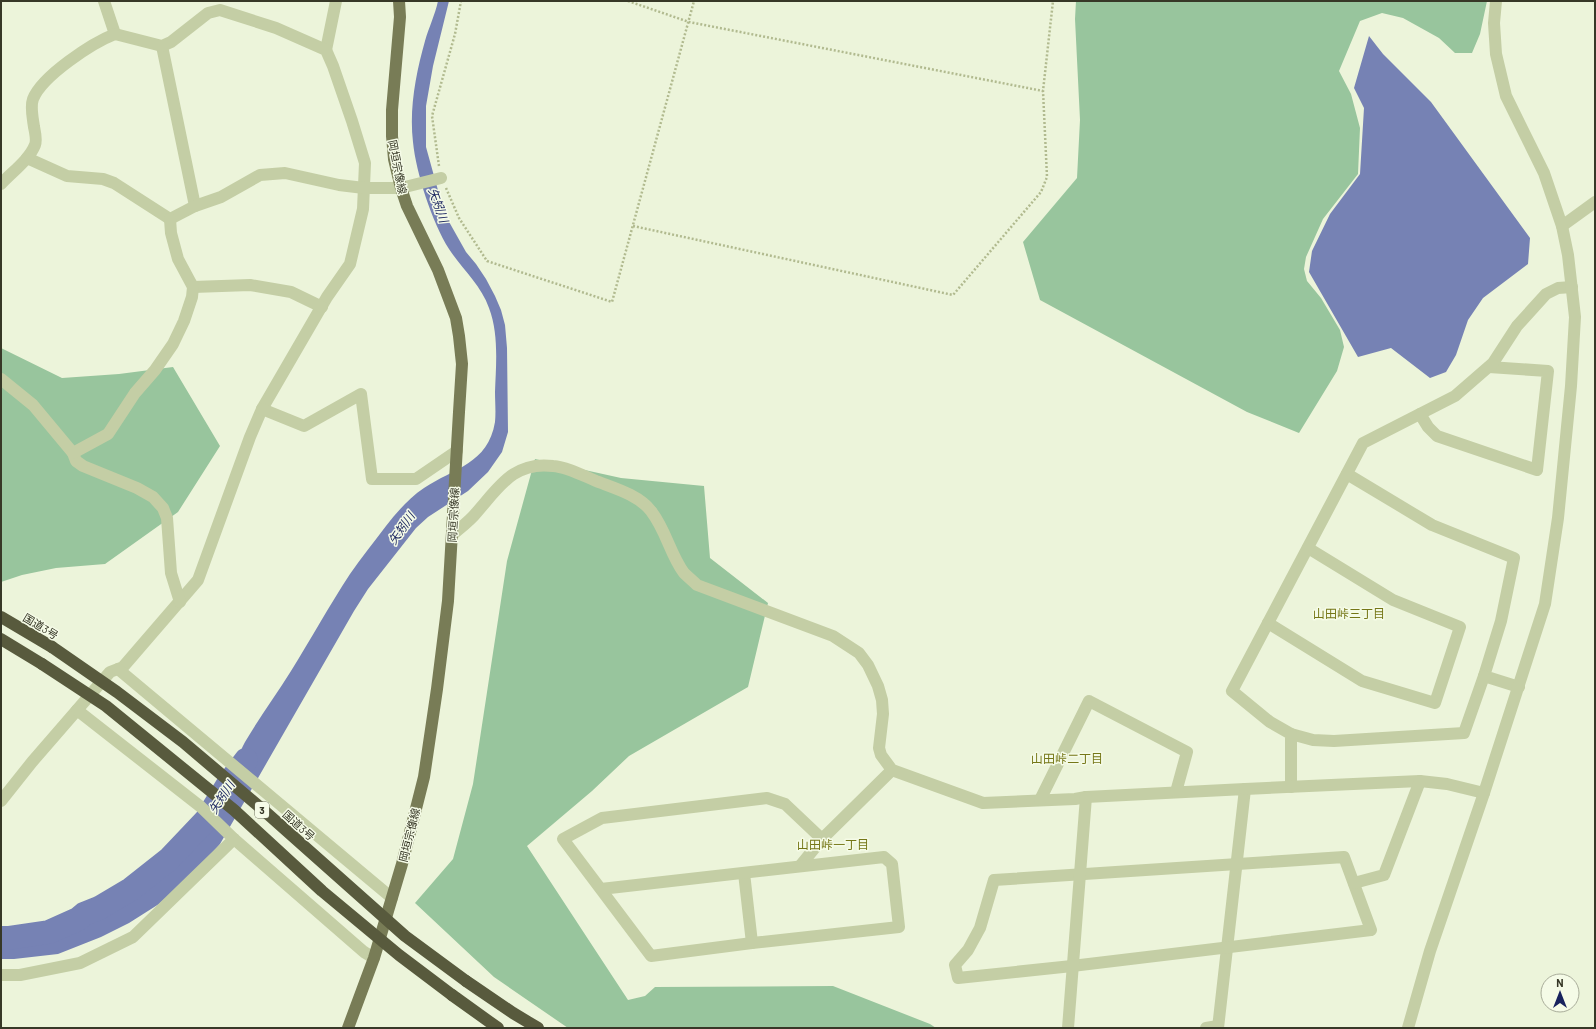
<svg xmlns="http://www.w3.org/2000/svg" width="1596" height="1029" font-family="Barlow,'Noto Sans JP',sans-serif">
  <rect width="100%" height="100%" fill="#ecf4da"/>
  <g fill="#98c59d">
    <path d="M1076 1H1487L1480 34 1472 53H1455L1439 38 1403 18 1382 13 1360 21 1339 71 1351 94 1360 128 1358 174 1323 219 1306 257 1304 269 1307 281 1321 298 1340 330 1344 347 1337 371 1299 433 1247 412 1040 300 1023 242 1077 178 1080 120 1075 19Z"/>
    <path d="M1 348 62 378 119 374 173 367 220 446 178 512 105 564 56 568 22 575 1 582Z"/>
    <path d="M535 459 621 478 704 486 710 558 768 603 748 687 629 756 592 791 527 846 628 1000 645 996 655 987 833 986 930 1024 936 1028H568L494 977 415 903 453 859 473 784 507 561Z"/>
  </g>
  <g fill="#7682b4">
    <path d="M438 1H449L433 66 426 106V147L439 194 448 220 466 252 476 264 486 279 495 296 501 310 505 325 507 348 508 432 502 452 488 472 468 491 428 517 416 528 368 589 354 611 220 844 195 872 159 904 129 923 101 937 58 954 14 959H1V943C11 943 21 943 31 941 82 929 137 895 176 860 199 839 217 809 230 781 236 769 238 754 245 742 259 718 276 695 291 671 311 639 329 606 350 574 361 558 374 542 386 526 397 512 409 498 424 488 454 468 488 464 495 422 496 412 495 401 495 392 496 365 499 334 489 308 481 285 462 269 449 249 432 222 416 173 413 142 409 108 416 73 425 41 429 27 435 15 438 1Z"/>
    <path d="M1369 36 1383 54 1431 102 1530 238 1528 264 1483 298 1468 320 1456 355 1446 372 1430 378 1391 348 1358 357 1309 272 1312 251 1330 214 1360 174 1364 108 1354 88Z"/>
  </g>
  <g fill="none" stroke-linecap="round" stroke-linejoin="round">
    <path stroke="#7682b4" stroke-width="24" d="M1 938H8L49 932 78 919 84 914 99 908 131 889 169 859 206 820 230 781 246 760"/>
    <g stroke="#b1ba8f" stroke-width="2.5" stroke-dasharray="2 2" stroke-linecap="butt">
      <path d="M628 1 689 22 1043 91"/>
      <path d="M439 166 432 116 455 34 461 1"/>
      <path d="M446 188 459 218 487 261 612 302 694 1"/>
      <path d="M633 226 953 295 1041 192 1047 177 1043 91 1053 1"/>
    </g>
    <g stroke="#c4cea5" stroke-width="12">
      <path d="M104 1 115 34"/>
      <path d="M162 46 195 206"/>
      <path d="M326 50 336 1"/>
      <path d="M27 158 67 176 103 179 114 183 170 219"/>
      <path d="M1 184C12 172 29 160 35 145 37 140 35 132 34 127 33 119 30 107 33 99 42 76 92 43 115 34L162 46 171 42 208 13 220 10 276 28 326 50 333 66 352 121 365 163 363 209 350 264 327 297 262 409 250 437 198 580 123 667 110 672 32 762 1 801"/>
      <path d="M170 219 195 206 221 197 260 175 285 173 339 185 364 188H401L441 178"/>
      <path d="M1562 226 1595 202"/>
      <path d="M193 287 250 285 291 292 322 307"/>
      <path d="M1 379 33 405 73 453 76 461 83 466 137 488 153 497 163 508 167 518 171 573 180 602"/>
      <path d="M262 409 304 426 361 394 372 479H416L457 451"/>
      <path d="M1420 414 1428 427 1437 436 1537 470 1548 371 1489 367"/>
      <path d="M73 453 108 434 135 393 155 370 173 344 184 321 192 297 193 287 178 259 171 233 170 219"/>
      <path d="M1347 474 1432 525 1514 558 1501 621 1484 676 1519 687"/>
      <path d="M452 535C460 528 470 521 477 512 499 487 514 461 553 466 567 467 582 475 596 481 614 488 639 495 651 511 666 530 670 554 684 573 688 577 693 581 697 585L833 636 859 653 868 665 878 686 882 700 883 714 879 748 881 755 892 770 983 803 1075 799 1086 797 1245 789 1218 1028"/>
      <path d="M1268 623 1362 681 1435 703 1460 627 1393 600 1308 548"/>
      <path d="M118 669 392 898"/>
      <path d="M77 710 201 807 234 839 364 952 374 958"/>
      <path d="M1291 734 1313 740 1334 741 1464 733 1484 676"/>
      <path d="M1291 787V734L1270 722 1232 691 1363 443 1455 396 1493 363 1517 326 1546 294 1558 288 1572 287"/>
      <path d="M1245 789 1420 781 1447 784 1484 793"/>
      <path d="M1040 800 1089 701 1187 752 1176 792"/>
      <path d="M1344 857 1371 930 1072 966 958 978 955 965 968 950 980 928 994 880Z"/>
      <path d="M800 866 822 839 892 770"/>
      <path d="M744 873 752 943"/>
      <path d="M1354 883 1384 875 1420 781"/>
      <path d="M601 889 884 857 892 864 899 927 752 943 651 956 563 839 602 818 767 798 785 804 822 839"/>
      <path d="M1 975H20L80 963 133 937 234 839"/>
      <path d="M1068 1028 1086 797"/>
      <path d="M1206 1028 1218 1026"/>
      <path d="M1408 1028 1430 951 1484 793 1545 604 1558 518 1571 386 1575 317 1568 255 1562 226 1544 173 1506 96 1496 54 1494 23 1496 1"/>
    </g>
    <path stroke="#787c56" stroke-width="12" d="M348 1028 374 958 402 864 424 777 437 689 448 601 459 412 462 364 459 336 456 318 438 270 407 206 401 188 394 159 392 136V110L400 17 399 1"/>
    <g stroke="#585a3d" stroke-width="12">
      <path d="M1 617 52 647"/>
      <path d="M1 639 42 664"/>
      <path d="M466 981 513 1013 538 1028"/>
      <path d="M452 995 498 1028"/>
    </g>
    <g stroke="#585a3d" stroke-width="12">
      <path d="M52 647 117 692 183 742 261 808 405 936 466 981"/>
      <path d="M42 664 106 706 234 810 322 891 399 955 452 995"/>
    </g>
  </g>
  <g text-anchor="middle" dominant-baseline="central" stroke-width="3" stroke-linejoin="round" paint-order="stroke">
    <rect fill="#f5fbe7" stroke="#707261" stroke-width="1" x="255" y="802" width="14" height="16" rx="3"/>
    <g font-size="10" font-weight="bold" fill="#373827">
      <text x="262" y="810">3</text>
    </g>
    <g font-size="11" fill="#373827" stroke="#f5fbe7">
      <text transform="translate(398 167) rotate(79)">岡垣宗像線</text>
      <text transform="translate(453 515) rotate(-87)">岡垣宗像線</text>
      <text transform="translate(41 626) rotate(31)">国道3号</text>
      <text transform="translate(299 825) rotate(42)">国道3号</text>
      <text transform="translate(409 835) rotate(-76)">岡垣宗像線</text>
    </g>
    <g font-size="12" font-style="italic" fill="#18235e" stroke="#f5fbe7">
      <text transform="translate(439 205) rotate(70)">矢矧川</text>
      <text transform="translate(401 528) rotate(-55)">矢矧川</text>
      <text transform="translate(221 797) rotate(-57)">矢矧川</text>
    </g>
    <g font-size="12" fill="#757717" stroke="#f5fbe7">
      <text x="1349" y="613">山田峠三丁目</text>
      <text x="1067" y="758">山田峠二丁目</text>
      <text x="833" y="844">山田峠一丁目</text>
    </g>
  </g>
  <rect width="1596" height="1029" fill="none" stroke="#373827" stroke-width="4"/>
  <g transform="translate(1560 993)"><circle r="19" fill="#f5fbe7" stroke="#a9ad9a"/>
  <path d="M0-3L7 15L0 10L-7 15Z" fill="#18235e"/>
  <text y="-6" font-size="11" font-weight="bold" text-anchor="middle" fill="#373827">N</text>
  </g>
</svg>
